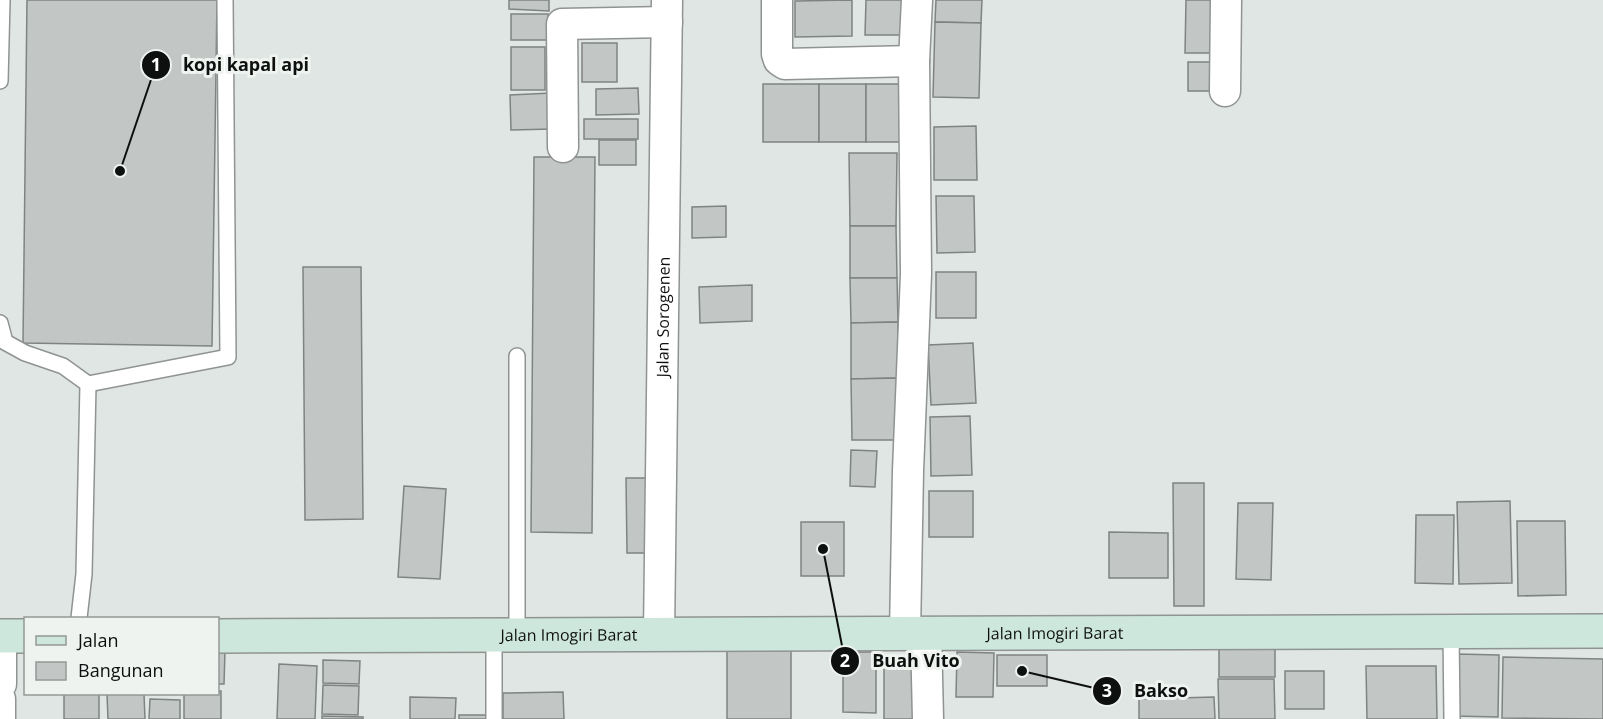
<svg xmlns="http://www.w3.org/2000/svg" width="1603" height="719" font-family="'Open Sans',sans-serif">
  <rect width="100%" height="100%" fill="#e0e6e3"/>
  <g fill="#c2c7c5" stroke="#7f8482" stroke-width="1.5">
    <path d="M27 0H217L212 346 23 343Z"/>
    <path d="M509 0H549V11L509 9Z"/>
    <path d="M852 0V36L795 37V1Z"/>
    <path d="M866 0H907V35H865Z"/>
    <path d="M936 0H982L981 23 935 22Z"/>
    <path d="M1186 0H1217V53H1185Z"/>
    <rect x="511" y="14" width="37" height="26"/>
    <path d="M935 22 981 23 979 98 933 97Z"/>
    <rect x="582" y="43" width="35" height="39"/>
    <rect x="511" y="47" width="34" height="43"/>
    <path d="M1188 62H1217L1216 91H1188Z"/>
    <rect x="763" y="84" width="56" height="58"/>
    <rect x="819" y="84" width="47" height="58"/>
    <rect x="866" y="84" width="36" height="58"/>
    <path d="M638 88 639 114 596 115V89Z"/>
    <path d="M551 93 552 129 511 130 510 95Z"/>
    <rect x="584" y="119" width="54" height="20"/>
    <path d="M976 126 977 180H934V127Z"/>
    <rect x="599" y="140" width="37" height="25"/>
    <path d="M849 153H897L896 226H850Z"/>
    <path d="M534 157H595L592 533 531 532Z"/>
    <path d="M936 196H974L975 252 937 253Z"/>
    <path d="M726 206V237L692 238V207Z"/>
    <path d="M850 226H896L897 278H850Z"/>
    <path d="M303 267H361L363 519 305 520Z"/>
    <rect x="936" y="272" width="40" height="46"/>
    <path d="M850 278H897L898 322 851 323Z"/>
    <path d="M752 285V321L700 323 699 287Z"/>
    <path d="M898 322V378L851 379V323Z"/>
    <path d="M973 343 976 403 931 405 928 345Z"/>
    <path d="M898 378 899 440H852L851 379Z"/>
    <path d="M970 416 972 475 931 476 930 417Z"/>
    <path d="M851 450 877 451 875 487 850 486Z"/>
    <path d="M626 478H652V553H627Z"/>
    <path d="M1173 483H1204V606H1174Z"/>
    <path d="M404 486 446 489 440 579 398 577Z"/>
    <rect x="929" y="491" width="44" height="46"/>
    <path d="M1510 501 1512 583 1459 584 1457 502Z"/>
    <path d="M1238 503H1273L1271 580 1236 579Z"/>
    <path d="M1416 515H1454L1453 584 1415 583Z"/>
    <path d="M1517 521H1565L1566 595 1518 596Z"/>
    <rect x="801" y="522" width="43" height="54"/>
    <path d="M1109 532 1168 533V578H1109Z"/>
    <rect x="1219" y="646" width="56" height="31"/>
    <rect x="727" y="647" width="64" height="72"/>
    <path d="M218 651H225L224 684H218Z"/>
    <path d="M843 652H876V713L843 712Z"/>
    <path d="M957 652 994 653 993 697H956Z"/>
    <path d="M1456 654 1499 655 1498 717 1455 716Z"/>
    <rect x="997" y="655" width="50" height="31"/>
    <path d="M1503 657 1603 659V719L1502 718Z"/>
    <path d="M323 660 360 661 359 684 323 683Z"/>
    <path d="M279 664 317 666 315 719H277Z"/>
    <path d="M884 666H918L917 719H884Z"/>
    <path d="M1366 666H1436L1437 719H1367Z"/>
    <rect x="1285" y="671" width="39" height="38"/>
    <path d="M1218 679H1274L1275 719H1219Z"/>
    <path d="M323 685 359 686 358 715 322 714Z"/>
    <path d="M218 691H221V719H184V694H218Z"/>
    <path d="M563 692 564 719H503V693Z"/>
    <rect x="64" y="694" width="35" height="25"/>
    <path d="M107 694H144L145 719H108Z"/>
    <path d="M410 697 456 698 455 719H410Z"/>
    <path d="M1214 697 1215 719H1139V699Z"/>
    <path d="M150 699 180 700V719H149Z"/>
    <rect x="459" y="715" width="30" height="4"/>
    <path d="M322 716 363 717V719H322Z"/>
  </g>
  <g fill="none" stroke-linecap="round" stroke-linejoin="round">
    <g stroke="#8f9492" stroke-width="18">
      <g id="service">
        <path d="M0 81 2 0"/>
        <path d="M0 323 5 342 25 353 63 366 88 384 84 574 79 618"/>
        <path d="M517 356V635"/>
        <path d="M88 384 228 357 225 0"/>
        <path d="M1451 632 1452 719"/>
        <path d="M494 635V719"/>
      </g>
    </g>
    <g stroke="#8f9492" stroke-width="33">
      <g id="minor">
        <path d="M777 0V54L779 60 785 64 914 61"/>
        <path d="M1225 91 1226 0"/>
        <path d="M563 147 562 24 667 22"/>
        <path d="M905 634 908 471 916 274 914 61 917 0"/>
        <path d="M926 634 928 719"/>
        <path id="s1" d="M659 635 667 0"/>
        <path d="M1 684V636"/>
        <path d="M0 699V719"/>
      </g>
    </g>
    <g stroke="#8f9492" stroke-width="36">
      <g id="secondary">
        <path d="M0 636H26"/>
        <path id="s2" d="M218 636 1603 631"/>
      </g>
    </g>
    <use href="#service" stroke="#fff" stroke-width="15"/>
    <use href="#minor" stroke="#fff" stroke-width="30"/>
    <use href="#secondary" stroke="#cee7dd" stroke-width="33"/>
  </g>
  <g text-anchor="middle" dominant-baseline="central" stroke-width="6" stroke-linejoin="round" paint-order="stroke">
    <g font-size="16" fill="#0e100f" stroke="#eef3f0">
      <text stroke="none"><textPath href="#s1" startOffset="318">Jalan Sorogenen</textPath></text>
      <text stroke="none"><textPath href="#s2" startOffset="837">Jalan Imogiri Barat</textPath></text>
      <text stroke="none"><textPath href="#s2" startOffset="351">Jalan Imogiri Barat</textPath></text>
    </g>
  </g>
  <path fill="none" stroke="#0e100f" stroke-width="2" d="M120 171L156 65M823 549L845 661M1022 671L1107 691"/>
  <g fill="#0e100f" stroke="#eef3f0" stroke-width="2">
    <circle cx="120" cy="171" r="6"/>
    <circle cx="823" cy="549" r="6"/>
    <circle cx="1022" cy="671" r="6"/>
    <circle cx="156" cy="65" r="15"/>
    <circle cx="845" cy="661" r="15"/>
    <circle cx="1107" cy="691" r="15"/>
  </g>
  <g font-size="18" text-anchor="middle" font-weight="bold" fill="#fff">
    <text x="156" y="71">1</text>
    <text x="845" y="667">2</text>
    <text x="1107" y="697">3</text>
  </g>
  <g font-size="18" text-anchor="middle" font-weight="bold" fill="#0e100f" stroke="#eef3f0" stroke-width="6" stroke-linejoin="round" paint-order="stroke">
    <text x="246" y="71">kopi kapal api</text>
    <text x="916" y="667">Buah Vito</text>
    <text x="1161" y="697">Bakso</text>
  </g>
  <rect x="24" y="617" width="195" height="78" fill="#eef3f0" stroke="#949896" stroke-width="1.5"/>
  <rect x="36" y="636" width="30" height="9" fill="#cee7dd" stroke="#949896" stroke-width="1.5"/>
  <text x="78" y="647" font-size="18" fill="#0e100f">Jalan</text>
  <rect x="36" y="662" width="30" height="18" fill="#c2c7c5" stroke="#949896" stroke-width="1.5"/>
  <text x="78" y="677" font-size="18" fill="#0e100f">Bangunan</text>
</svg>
